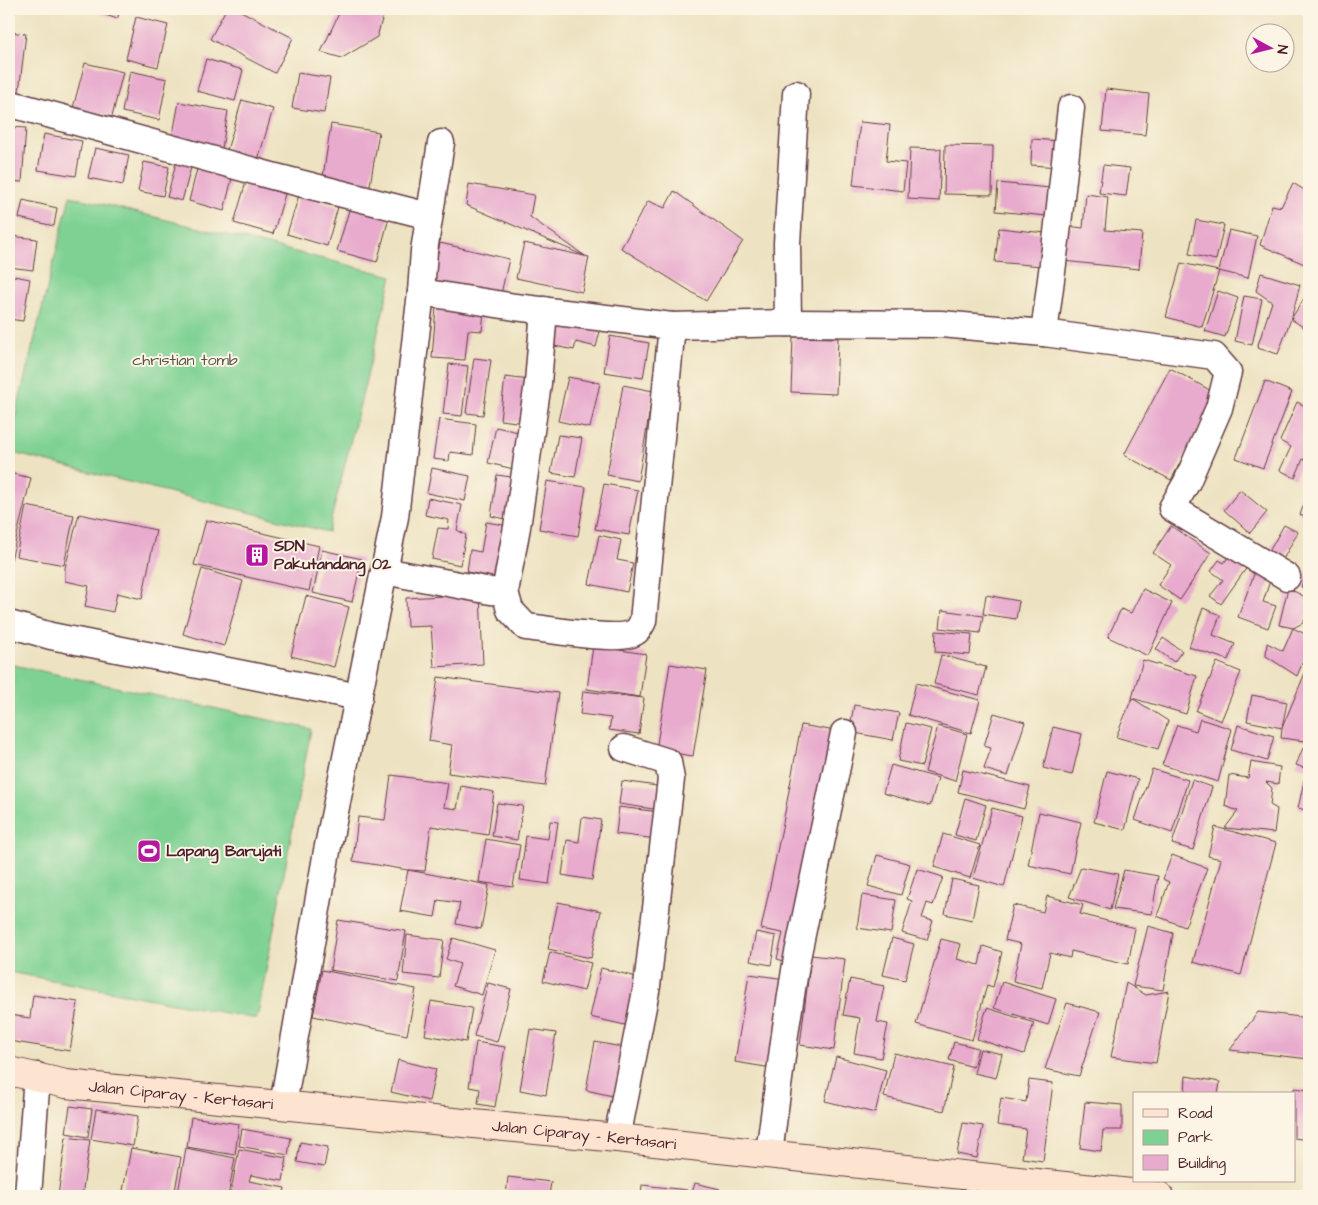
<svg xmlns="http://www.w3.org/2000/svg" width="1318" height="1205" font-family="'Architects Daughter',sans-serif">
  <rect width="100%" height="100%" fill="#fcf5e5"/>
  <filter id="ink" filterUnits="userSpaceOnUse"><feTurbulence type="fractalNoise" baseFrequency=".02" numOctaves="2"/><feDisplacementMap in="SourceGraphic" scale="10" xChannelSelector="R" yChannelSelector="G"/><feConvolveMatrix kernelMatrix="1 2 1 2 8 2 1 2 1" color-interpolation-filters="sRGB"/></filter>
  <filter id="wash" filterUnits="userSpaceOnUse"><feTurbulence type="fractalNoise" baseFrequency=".0096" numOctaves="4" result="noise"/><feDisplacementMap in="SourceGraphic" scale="20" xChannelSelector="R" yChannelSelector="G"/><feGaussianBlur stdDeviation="1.12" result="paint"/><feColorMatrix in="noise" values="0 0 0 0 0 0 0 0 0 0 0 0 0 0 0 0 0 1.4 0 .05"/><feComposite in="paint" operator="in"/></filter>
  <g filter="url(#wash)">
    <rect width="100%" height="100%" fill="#ede2c1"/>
    <g fill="#7ed193" stroke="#64785f">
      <path d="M70 196 392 276 328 532 9 452V441Z"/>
      <path d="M9 664 311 729 257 1019 9 972Z"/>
    </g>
    <g id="blocks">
      <g fill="#e8abcd">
        <path d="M89 9H121L117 19Z"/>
        <path d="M226 9H237L293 38 275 73 210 39Z"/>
        <path d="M341 9H385L377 37 342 58 321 52Z"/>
        <path d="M136 17 168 25 158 67 126 59Z"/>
        <path d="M9 32 26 34 18 100 9 99Z"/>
        <path d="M206 59 243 70 235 101 197 91Z"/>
        <path d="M85 63 123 72 112 117 73 108Z"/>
        <path d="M130 71 167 79 159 120 122 112Z"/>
        <path d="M298 73 330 78 324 113 292 108Z"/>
        <path d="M1106 89 1149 94 1145 135 1102 131Z"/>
        <path d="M242 100 273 109 258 160 227 150Z"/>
        <path d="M179 102 228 111 222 148 172 139Z"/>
        <path d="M860 122 890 125 886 161 906 163 903 191 853 185Z"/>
        <path d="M331 124 379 132 369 191 322 183Z"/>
        <path d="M9 127 26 128 22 182 9 181Z"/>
        <path d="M44 134 82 141 76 176 38 170Z"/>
        <path d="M1032 139 1061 141 1059 167 1031 165Z"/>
        <path d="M945 145 993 146 992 195 944 194Z"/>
        <path d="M95 148 129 155 123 185 88 178Z"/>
        <path d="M910 148 941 149 939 201 908 199Z"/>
        <path d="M177 159 192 164 182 201 167 197Z"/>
        <path d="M144 162 169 167 163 196 138 191Z"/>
        <path d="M1103 165 1130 168 1126 196 1099 193Z"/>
        <path d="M197 169 232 178 224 211 189 201Z"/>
        <path d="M246 182 285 194 273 234 234 223Z"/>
        <path d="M998 183 1050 188 1047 216 996 211Z"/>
        <path d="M1293 183 1309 193V266L1260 245 1272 205 1281 207Z"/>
        <path d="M469 184 534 195 530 217 585 256 466 205Z"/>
        <path d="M674 191 743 241 706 301 621 248 648 201 665 208Z"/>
        <path d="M1086 194 1108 197 1105 230 1142 233 1139 269 1063 261 1067 226 1083 228Z"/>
        <path d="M299 195 338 207 327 246 287 234Z"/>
        <path d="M23 200 57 208 54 226 19 218Z"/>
        <path d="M350 207 389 218 377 262 337 251Z"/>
        <path d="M1196 220 1224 225 1216 260 1189 254Z"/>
        <path d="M999 228 1045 233 1042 266 995 262Z"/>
        <path d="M1229 230 1257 236 1248 278 1219 271Z"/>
        <path d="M11 236 37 239 33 270 9 267Z"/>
        <path d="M440 243 509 259 500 298 431 282Z"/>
        <path d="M524 243 589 257 582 292 516 278Z"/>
        <path d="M1181 263 1219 271 1202 327 1166 317Z"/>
        <path d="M1261 273 1300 285 1291 319 1278 354 1257 348 1272 302 1256 291Z"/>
        <path d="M9 275 30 279 23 321 9 319Z"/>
        <path d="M1218 291 1238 298 1225 337 1205 331Z"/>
        <path d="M1244 296 1262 299 1252 345 1235 341Z"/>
        <path d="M1305 297 1309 300V331L1291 319Z"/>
        <path d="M436 307 484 311 482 331 468 330 465 360 432 358Z"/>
        <path d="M556 318 601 327 596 347 576 342 574 350 550 345Z"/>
        <path d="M610 336 649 343 643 378 604 372Z"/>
        <path d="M793 337 838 338 836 394 791 392Z"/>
        <path d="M1306 340H1309V365H1304Z"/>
        <path d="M474 358 491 360 483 415 466 413Z"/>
        <path d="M449 364 468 366 462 416 443 414Z"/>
        <path d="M1170 368 1217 394 1171 480 1124 455Z"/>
        <path d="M505 377 530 380 525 423 500 420Z"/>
        <path d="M568 377 600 383 590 428 558 421Z"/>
        <path d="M1265 381 1292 392 1263 468 1236 458Z"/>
        <path d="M623 385 653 391 638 481 607 475Z"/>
        <path d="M1297 402 1309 408V462L1303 459 1295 478 1280 470 1291 447 1280 441Z"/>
        <path d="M439 419 476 424 473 455 450 452 449 461 433 459Z"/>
        <path d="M496 427 527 434 518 470 488 463Z"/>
        <path d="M558 435 582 438 575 477 551 473Z"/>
        <path d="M432 468 470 476 465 501 427 493Z"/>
        <path d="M9 473 31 478 11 560 9 559Z"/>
        <path d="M497 475 518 478 511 520 491 516Z"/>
        <path d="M547 481 586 487 578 536 539 529Z"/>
        <path d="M604 484 638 490 629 535 595 529Z"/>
        <path d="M1240 490 1267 512 1250 533 1224 510Z"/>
        <path d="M1309 490V518L1300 515Z"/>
        <path d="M428 498 462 505 457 530 466 535 460 565 432 559 438 528 448 529 449 520 425 515Z"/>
        <path d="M26 506 74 515 64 565 16 556Z"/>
        <path d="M79 514 156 530 142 599 117 593 113 612 85 606 89 586 65 581V568Z"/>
        <path d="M206 520 319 546 309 591 194 565Z"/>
        <path d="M486 522 516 527 498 578 467 572 470 550 481 552Z"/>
        <path d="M1284 525 1298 532 1281 563 1267 555Z"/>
        <path d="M1171 526 1211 553 1180 600 1158 585 1171 565 1153 553Z"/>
        <path d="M599 535 621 540 617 560 633 563 627 592 589 584Z"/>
        <path d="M322 550 362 559 352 602 313 593Z"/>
        <path d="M1233 550 1250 563 1221 604 1210 596 1223 580 1211 571 1219 560 1224 563Z"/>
        <path d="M1309 565V591L1301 587Z"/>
        <path d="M202 569 243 581 224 646 183 634Z"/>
        <path d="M1256 569 1272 575 1263 602 1276 606 1268 628 1238 617Z"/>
        <path d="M1288 588 1309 599V611L1303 623 1293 628 1279 625Z"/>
        <path d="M1143 589 1172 603 1148 656 1108 637 1121 609 1131 613Z"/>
        <path d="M480 594 483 664 434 667 431 626 407 627 406 598Z"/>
        <path d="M986 595 1019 601 1016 619 983 614Z"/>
        <path d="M306 596 349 607 334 667 291 656Z"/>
        <path d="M1203 608 1220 615 1213 635 1235 644 1228 660 1189 647Z"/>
        <path d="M942 610 983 616 980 633 940 628Z"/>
        <path d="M1293 628 1309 636V647L1297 676 1266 656 1267 643 1283 651Z"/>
        <path d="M936 631 972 634 970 655 935 652Z"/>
        <path d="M1163 638 1182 651 1174 662 1156 649Z"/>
        <path d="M593 646 646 654 640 697 587 689Z"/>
        <path d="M941 655 986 667 979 695 934 684Z"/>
        <path d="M1143 660 1197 676 1186 714 1132 698Z"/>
        <path d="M1217 662 1241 672 1221 721 1196 711Z"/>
        <path d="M670 664 707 670 693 756 656 750Z"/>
        <path d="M1305 673 1309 675V730L1305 741 1281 738 1282 728 1247 721 1252 695 1287 702 1282 728Z"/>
        <path d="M438 677 558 693 545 786 448 773 452 745 429 741Z"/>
        <path d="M916 683 980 700 971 733 908 715Z"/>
        <path d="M583 691 644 698 639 734 609 730 611 718 580 714Z"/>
        <path d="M1132 698 1168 721 1158 749 1116 737Z"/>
        <path d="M854 705 899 713 893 740 849 732Z"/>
        <path d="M994 713 1025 722 1008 776 984 769 991 748 984 746Z"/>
        <path d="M1200 719 1232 729 1218 782 1162 765 1177 725 1196 731Z"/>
        <path d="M906 723 931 729 922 766 898 761Z"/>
        <path d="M801 725 836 731 788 962 777 959 783 933 761 929 783 823Z"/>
        <path d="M1238 725 1274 736 1267 761 1231 750Z"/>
        <path d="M938 726 967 734 955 781 925 772Z"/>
        <path d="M1053 727 1082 734 1072 775 1043 768Z"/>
        <path d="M1303 748 1309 750V770L1296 765Z"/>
        <path d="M1251 762 1280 767 1278 784 1266 782 1272 788 1270 805 1277 809 1274 833 1225 828 1238 811 1225 806 1229 775 1248 778Z"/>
        <path d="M891 765 938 778 930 806 883 793Z"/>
        <path d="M1152 769 1188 780 1172 833 1135 820Z"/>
        <path d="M963 770 1030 787 1024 809 958 792Z"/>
        <path d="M1107 771 1138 779 1125 830 1094 822Z"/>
        <path d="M391 775 448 783 444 807 457 809 461 786 494 792 488 835 431 826 425 871 408 870 489 885 481 929 456 924 460 903 438 900 435 917 400 911 408 870 353 861 358 817 385 820Z"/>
        <path d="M1305 777 1309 778V811L1298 808Z"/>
        <path d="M1192 780 1212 787 1193 850 1172 844Z"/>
        <path d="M622 781 664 787 660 810 619 804Z"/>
        <path d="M965 798 986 805 976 841 955 835Z"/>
        <path d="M497 803 523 806 517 840 492 836Z"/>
        <path d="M619 807 660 812 657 839 616 834Z"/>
        <path d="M992 808 1022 816 1004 887 973 878Z"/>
        <path d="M1039 812 1081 822 1070 874 1028 865Z"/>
        <path d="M582 817 601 820 592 880 562 875 567 840 579 842Z"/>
        <path d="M550 821 558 822 549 884 520 880 526 836 548 839Z"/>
        <path d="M1215 827 1276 843 1241 975 1193 962 1221 859 1208 856Z"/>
        <path d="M943 834 980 845 970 878 934 867Z"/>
        <path d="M486 839 520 845 513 887 479 882Z"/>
        <path d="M877 855 910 864 901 895 868 886Z"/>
        <path d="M1172 855 1207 868 1185 927 1157 916 1169 882 1163 879Z"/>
        <path d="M1081 867 1118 874 1110 910 1069 897Z"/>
        <path d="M917 869 943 877 933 905 927 903 922 918 933 921 927 940 902 933 912 901 907 899Z"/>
        <path d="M1124 870 1158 876 1152 914 1113 909Z"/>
        <path d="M952 879 979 885 972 920 945 914Z"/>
        <path d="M862 895 896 900 891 933 857 928Z"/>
        <path d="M1047 896 1083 905 1080 914 1135 928 1128 964 1071 951 1070 958 1050 953 1042 988 1013 981 1021 944 1005 940 1013 905 1043 912Z"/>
        <path d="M558 902 601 911 591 958 548 949Z"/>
        <path d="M338 920 406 931 398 981 330 970Z"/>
        <path d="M1148 926 1173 933 1163 990 1133 986Z"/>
        <path d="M756 932 776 936 771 965 750 961Z"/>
        <path d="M407 935 444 940 439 978 403 974Z"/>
        <path d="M453 938 495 950 482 995 453 986 460 964 446 959Z"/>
        <path d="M892 938 914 944 905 980 883 975Z"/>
        <path d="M941 939 961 944 957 959 979 965 983 946 1002 952 993 987 987 985 972 1040 916 1024Z"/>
        <path d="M550 952 591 963 584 991 543 981Z"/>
        <path d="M811 955 845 959 834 1050 800 1045Z"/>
        <path d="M601 968 637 977 625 1025 590 1017Z"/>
        <path d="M322 970 416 989 407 1035 313 1016Z"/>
        <path d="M749 974 786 979 772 1068 735 1062Z"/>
        <path d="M850 979 884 986 877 1022 888 1024 881 1058 854 1053 860 1018 843 1015Z"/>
        <path d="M1002 982 1056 999 1048 1025 994 1008Z"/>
        <path d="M488 983 511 989 497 1042 474 1036Z"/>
        <path d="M1126 983 1146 995 1169 991 1156 1063 1111 1057Z"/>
        <path d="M33 995 78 1002 70 1051 9 1041V1015L30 1018Z"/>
        <path d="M431 1001 472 1008 466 1042 425 1035Z"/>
        <path d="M1067 1003 1100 1012 1079 1076 1045 1069Z"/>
        <path d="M987 1008 1034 1023 1024 1054 977 1039Z"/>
        <path d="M1258 1012 1309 1018V1059L1230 1050Z"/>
        <path d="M530 1029 556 1033 546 1095 520 1090Z"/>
        <path d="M476 1042 505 1047 495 1107 478 1104 480 1089 469 1087Z"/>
        <path d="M595 1042 627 1048 617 1097 586 1090Z"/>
        <path d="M954 1042 978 1048 973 1067 949 1060Z"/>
        <path d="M980 1049 1002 1054 996 1078 974 1073Z"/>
        <path d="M894 1053 954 1067 944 1111 884 1097Z"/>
        <path d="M836 1057 886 1070 875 1113 825 1101Z"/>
        <path d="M398 1060 436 1069 429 1101 391 1092Z"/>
        <path d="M1186 1076 1220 1082 1218 1094H1185Z"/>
        <path d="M1029 1080 1053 1083 1043 1161 1022 1158 1026 1129 997 1125 1001 1098 1026 1102Z"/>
        <path d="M1294 1088 1309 1090V1140L1294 1138Z"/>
        <path d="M1085 1102 1122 1105V1130H1103L1101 1151 1080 1148Z"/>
        <path d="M70 1106 92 1109 88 1137 66 1133Z"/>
        <path d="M96 1109 138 1116 133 1146 91 1139Z"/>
        <path d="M191 1117 239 1124 235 1155 187 1147Z"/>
        <path d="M963 1123 983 1126 977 1158 957 1154Z"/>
        <path d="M242 1129 291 1138 288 1155 239 1146Z"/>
        <path d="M66 1137 90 1140 82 1196H58Z"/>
        <path d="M300 1142 328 1147 324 1167 297 1162Z"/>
        <path d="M131 1148 181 1157 174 1196H122Z"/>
        <path d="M186 1148 235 1158 228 1196H194L178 1193Z"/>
        <path d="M239 1149 287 1158 283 1181 251 1175 249 1181 285 1188 283 1196H230Z"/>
        <path d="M508 1177 551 1182 549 1196H506Z"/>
        <path d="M695 1183 720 1189 718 1196H691Z"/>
        <path d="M642 1185 687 1190 686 1196H641Z"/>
      </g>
    </g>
  </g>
  <g filter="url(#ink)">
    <use href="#blocks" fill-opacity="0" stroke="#623c42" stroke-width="1"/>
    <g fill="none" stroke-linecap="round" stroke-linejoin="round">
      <g stroke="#623c42" stroke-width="29">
        <g id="minor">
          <path d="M9 105H15L272 176 429 216"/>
          <path d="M421 292 515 307 672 326 788 323 941 324 1044 333 1214 356 1228 372 1219 408 1187 482 1172 508 1287 577"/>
          <path d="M788 323 787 243 796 94"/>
          <path d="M1044 333 1057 233 1071 108"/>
          <path d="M384 571 491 591 505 592 517 527 538 383 544 310"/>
          <path d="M505 592 510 610 526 627C548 629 612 641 631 634 638 632 640 627 643 621L672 326"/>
          <path d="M9 624 51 636 359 697"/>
          <path d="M283 1105 327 851 395 517 421 292 424 251 441 143"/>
          <path d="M617 1138 647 986 671 779 668 762 624 748"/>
          <path d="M769 1153 786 1027 797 958 844 733"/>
          <path d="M28 1196 37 1076"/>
        </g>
      </g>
      <g stroke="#623c42" stroke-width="30">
        <g id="secondary">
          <path id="s1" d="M9 1071 66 1084 617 1138 1159 1196"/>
        </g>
      </g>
      <use href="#minor" stroke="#fff" stroke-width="26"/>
      <use href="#secondary" stroke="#fde4d0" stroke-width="28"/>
    </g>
  </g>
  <defs>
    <g id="building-square" transform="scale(1.25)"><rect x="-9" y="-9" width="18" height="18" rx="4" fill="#b5179e" stroke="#fcf5e5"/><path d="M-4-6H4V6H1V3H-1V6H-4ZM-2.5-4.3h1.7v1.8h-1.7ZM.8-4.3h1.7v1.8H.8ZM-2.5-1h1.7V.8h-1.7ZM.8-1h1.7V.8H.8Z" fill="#fff"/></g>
    <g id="stadium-square" transform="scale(1.25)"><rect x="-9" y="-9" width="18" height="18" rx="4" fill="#b5179e" stroke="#fcf5e5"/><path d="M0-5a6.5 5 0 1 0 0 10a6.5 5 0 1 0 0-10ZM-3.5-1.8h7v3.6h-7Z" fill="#fff"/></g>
  </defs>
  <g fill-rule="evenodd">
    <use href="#building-square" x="257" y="555"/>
    <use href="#stadium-square" x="149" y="851"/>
  </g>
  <g text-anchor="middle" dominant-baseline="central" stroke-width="4" stroke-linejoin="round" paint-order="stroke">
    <g font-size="16" fill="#5a544a" stroke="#fcf5e5">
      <text x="185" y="360">christian tomb</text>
    </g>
    <g font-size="16" font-weight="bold" fill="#4a1f2b" stroke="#fcf5e5" text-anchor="start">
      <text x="274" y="546">SDN<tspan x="274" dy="18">Pakutandang 02</tspan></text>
      <text x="166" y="851">Lapang Barujati</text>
    </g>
    <g font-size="16" fill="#4a1f2b" stroke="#fcf5e5">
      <text stroke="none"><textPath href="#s1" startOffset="174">Jalan Ciparay - Kertasari</textPath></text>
      <text stroke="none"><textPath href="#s1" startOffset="579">Jalan Ciparay - Kertasari</textPath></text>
    </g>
  </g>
  <rect width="1318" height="1205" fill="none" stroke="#fcf5e5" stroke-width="30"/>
  <rect x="1133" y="1092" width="162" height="90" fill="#fcf5e5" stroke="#b59f9b"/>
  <rect x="1143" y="1109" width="25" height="8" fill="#fde4d0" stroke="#b59f9b"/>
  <text x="1178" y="1118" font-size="15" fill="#4a1f2b">Road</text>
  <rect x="1143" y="1130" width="25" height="15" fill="#7ed193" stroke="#b59f9b"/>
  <text x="1178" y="1142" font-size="15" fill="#4a1f2b">Park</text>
  <rect x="1143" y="1155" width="25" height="15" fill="#e8abcd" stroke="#b59f9b"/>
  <text x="1178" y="1168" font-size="15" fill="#4a1f2b">Building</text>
  <g transform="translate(1270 48) rotate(97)"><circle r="24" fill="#fcf5e5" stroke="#b59f9b"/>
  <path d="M0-4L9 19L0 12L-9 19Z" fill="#b5179e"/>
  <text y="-8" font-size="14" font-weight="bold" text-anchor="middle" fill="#4a1f2b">N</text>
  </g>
</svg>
